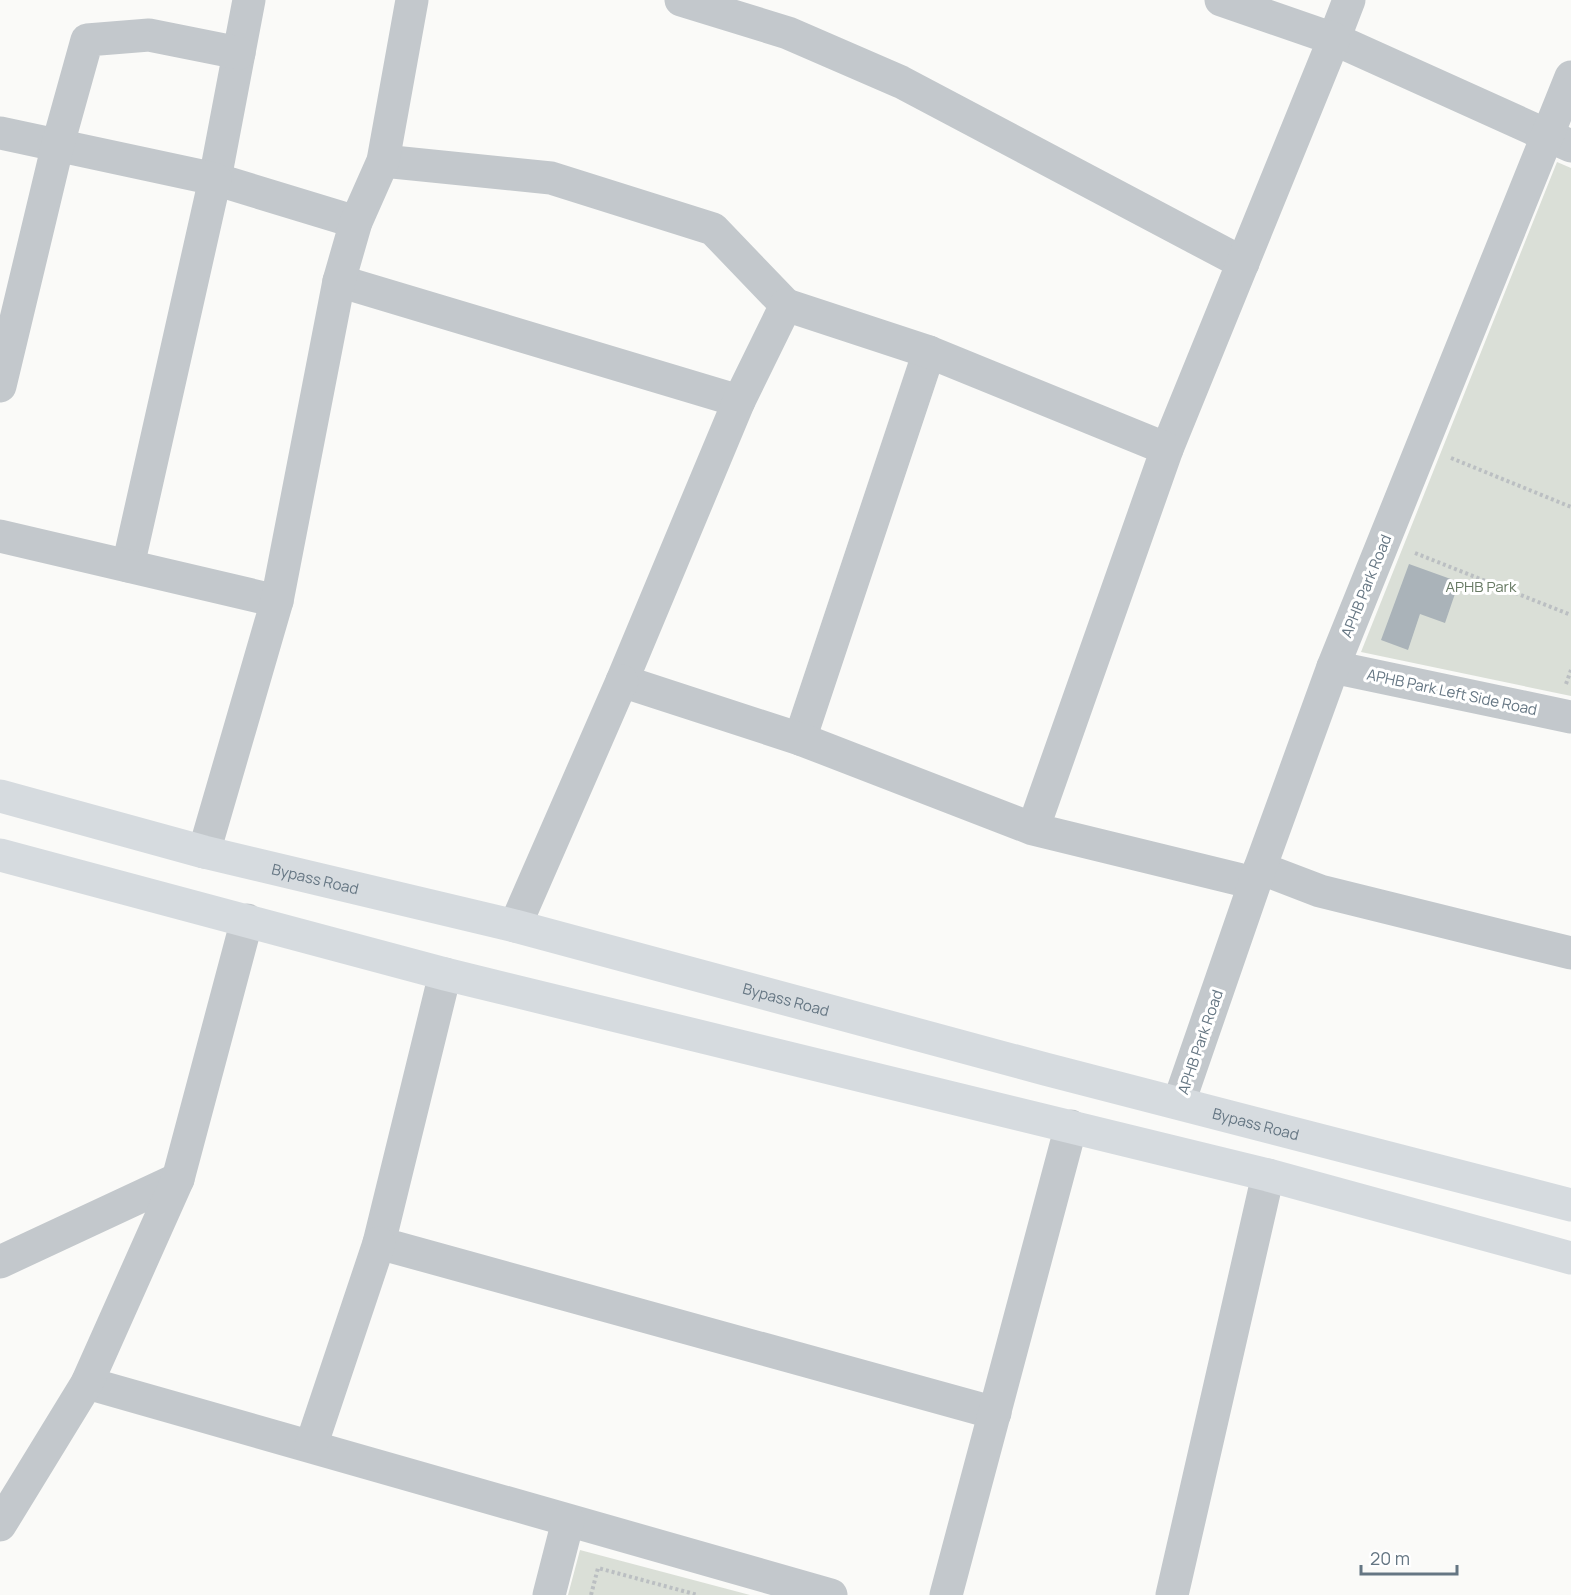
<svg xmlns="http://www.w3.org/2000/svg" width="1571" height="1595" font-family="Manrope,sans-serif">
  <rect width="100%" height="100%" fill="#fafaf8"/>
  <g fill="#dadfd7">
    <path d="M1557 162 1571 168V696L1361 652Z"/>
    <path d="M580 1550 750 1595H568Z"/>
  </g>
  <path fill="#aab3b9" d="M1409 564 1459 582 1445 623 1420 614 1408 650 1381 640Z"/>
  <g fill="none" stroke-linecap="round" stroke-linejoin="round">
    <g stroke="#bbbfc2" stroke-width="4" stroke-dasharray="3 3" stroke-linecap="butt">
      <path d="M1451 458 1571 507"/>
      <path d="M1415 553 1571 615"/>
      <path d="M1566 684 1571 670"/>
      <path d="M591 1595 598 1568 698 1595"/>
    </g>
    <g stroke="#c3c8cc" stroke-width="33">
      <path d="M249 0 215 179 356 222"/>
      <path d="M681 0 788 33 901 82 1243 263"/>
      <path d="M1349 0 1334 39 1571 146"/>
      <path d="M0 133 215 179 128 566"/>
      <path d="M383 161 551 178 713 229 786 305"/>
      <path d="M339 281 739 401"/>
      <path d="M0 386 58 144 87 40 149 35 239 53"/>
      <path d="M1167 449 1334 39 1221 0"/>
      <path d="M0 536 277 601"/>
      <path d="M1333 667 1571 717"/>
      <path d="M800 739 929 352"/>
      <path d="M1033 829 1167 449 929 352 786 305 739 401 622 681 800 739 1033 829 1254 883"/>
      <path d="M204 852 277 601 339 281 356 222 383 161 412 0"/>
      <path d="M1260 868 1320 891 1571 953"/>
      <path d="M515 926 622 681"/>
      <path d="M445 974 379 1243 995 1413"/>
      <path d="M1179 1102 1260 868 1333 667 1571 77"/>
      <path d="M0 1262 178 1179"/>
      <path d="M87 1383 831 1595"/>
      <path d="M311 1446 379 1243"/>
      <path d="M0 1525 87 1383 178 1179 247 920"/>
      <path d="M549 1595 568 1521"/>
      <path d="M946 1595 1071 1126"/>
      <path d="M1172 1595 1268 1175"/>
    </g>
    <g stroke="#d6dbdf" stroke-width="33">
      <path id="s1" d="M0 796 204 852 515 926 1045 1069 1571 1205"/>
      <path d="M0 855 445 974 1268 1175 1571 1258"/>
    </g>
  </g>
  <g text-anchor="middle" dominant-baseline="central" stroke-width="6" stroke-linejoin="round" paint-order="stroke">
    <g font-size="15" fill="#657683" stroke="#fff">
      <text transform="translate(1366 586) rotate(-68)">APHB Park Road</text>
      <text transform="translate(1452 692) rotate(12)">APHB Park Left Side Road</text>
      <text stroke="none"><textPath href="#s1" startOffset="326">Bypass Road</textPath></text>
      <text stroke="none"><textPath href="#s1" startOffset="812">Bypass Road</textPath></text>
      <text transform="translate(1200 1042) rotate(-71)">APHB Park Road</text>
      <text stroke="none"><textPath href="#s1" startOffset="1298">Bypass Road</textPath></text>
    </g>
    <g font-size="15" fill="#687a64" stroke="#fff">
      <text x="1481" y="586">APHB Park</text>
    </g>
  </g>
  <path d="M1361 1565v9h96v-9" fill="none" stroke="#657683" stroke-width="3"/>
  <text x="1370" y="1565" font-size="18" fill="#657683" stroke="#ffffff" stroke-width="4.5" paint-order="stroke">20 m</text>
</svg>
